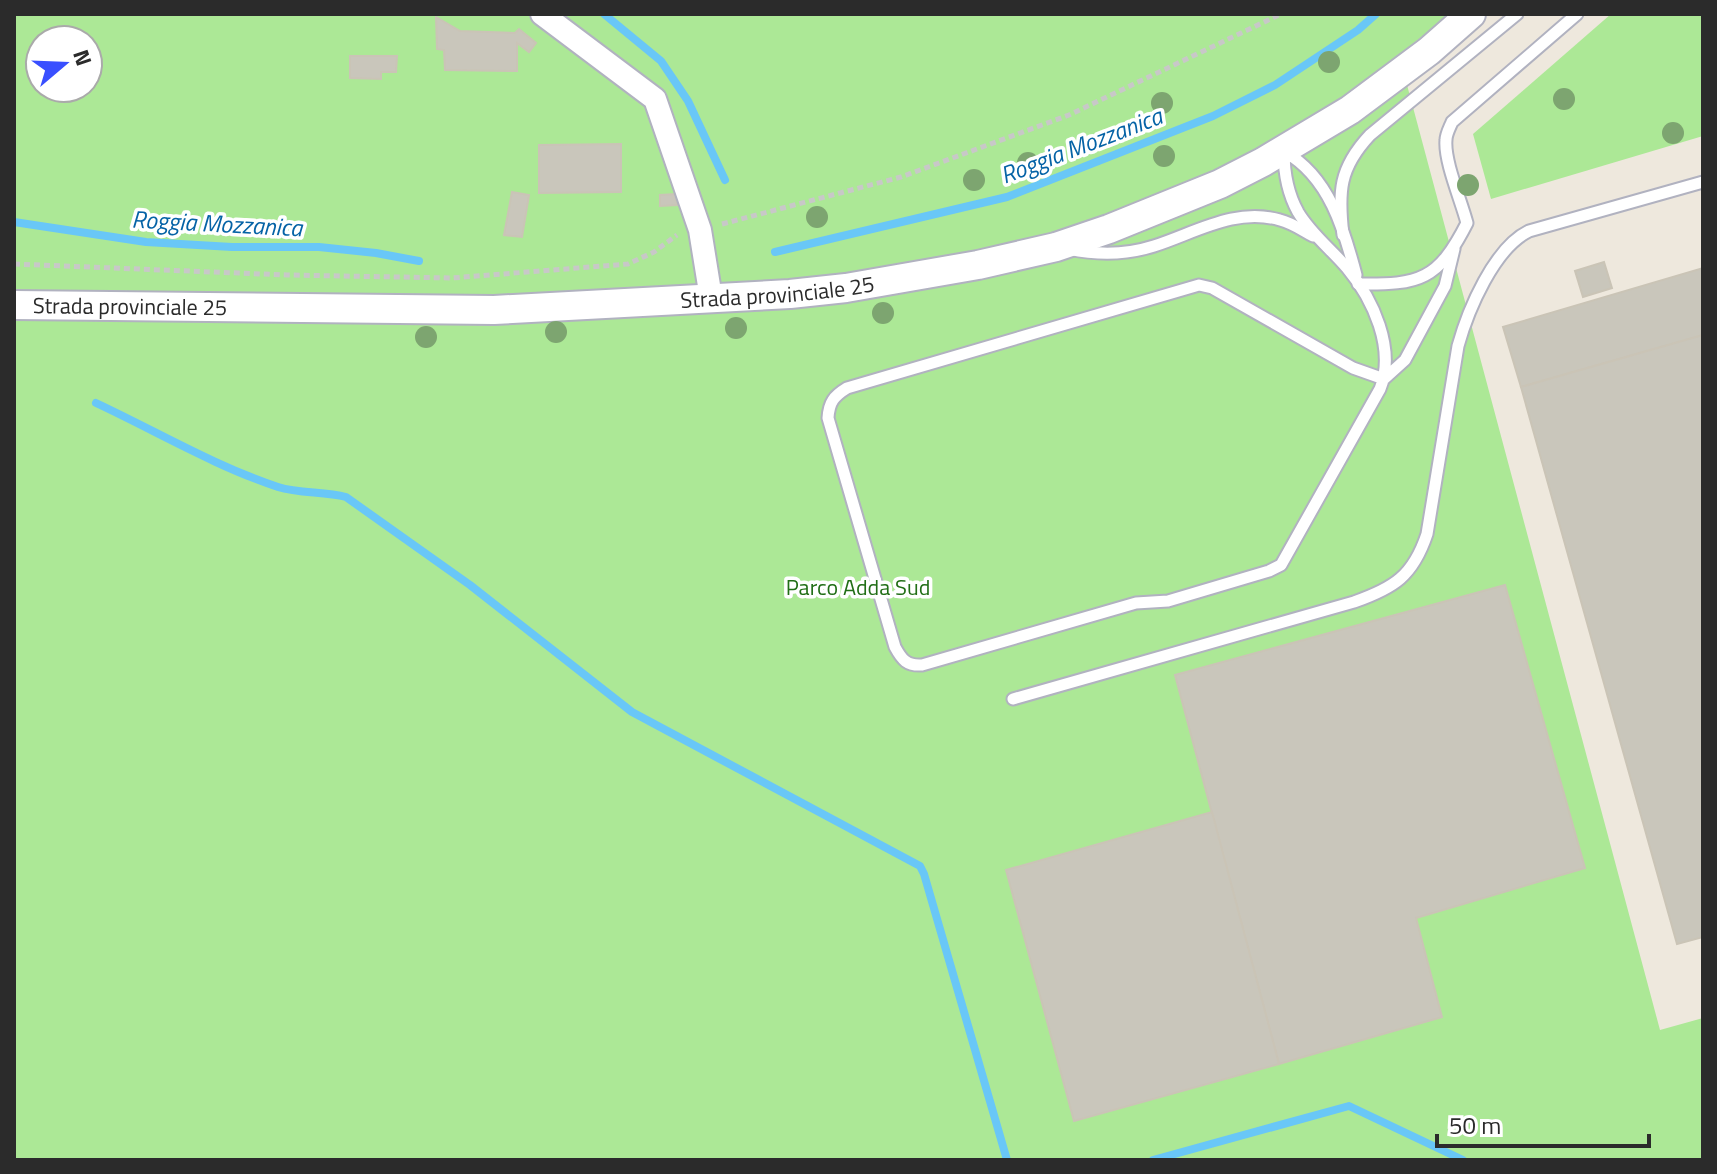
<svg xmlns="http://www.w3.org/2000/svg" width="1717" height="1174" font-family="'Titillium Web',sans-serif">
  <rect width="100%" height="100%" fill="#eee8dd"/>
  <g fill="#ace896" fill-rule="evenodd">
    <path d="M14 14H1450L1399 55 1660 1030 1703 1018V1160H14ZM40 40H88V88H40Z"/>
    <path d="M1611 14H1703V136L1491 199 1473 134Z"/>
  </g>
  <g fill="none" stroke-linecap="round" stroke-linejoin="round">
    <g stroke="#69c7f7" stroke-width="8">
      <path d="M604 14 661 61 688 101 725 180"/>
      <path d="M14 222 146 242 232 247H319L376 253 419 261"/>
      <path d="M775 252 1007 197 1213 116 1275 85 1358 30 1376 14"/>
      <path d="M96 403C156 431 215 466 278 487 300 494 324 491 346 497L470 585 632 712 920 866 924 874 1007 1160"/>
      <path d="M1153 1160 1349 1106 1463 1160"/>
    </g>
  </g>
  <g fill="#c9c6bb" stroke="#cac4b6" stroke-width="2">
    <path d="M436 17 460 31 515 33 519 29 536 43 529 52 517 43V71L445 70 444 50 437 49Z"/>
    <path d="M350 56H397L396 72H381V79L350 78Z"/>
    <path d="M621 144V192L539 193V145Z"/>
    <path d="M512 192 529 195 522 237 504 235Z"/>
    <path d="M676 194 677 205 660 206V195Z"/>
    <path d="M1604 262 1612 288 1583 297 1575 271Z"/>
    <path d="M1703 268V335L1521 387 1503 327Z"/>
    <path d="M1703 335V937L1677 944 1521 387Z"/>
    <path d="M1505 585 1585 868 1416 918 1442 1017 1279 1064 1175 675Z"/>
    <path d="M1212 812 1279 1064 1074 1121 1006 870Z"/>
  </g>
  <g fill="none" stroke-linecap="round" stroke-linejoin="round">
    <g stroke="#b1b2c0" stroke-width="15">
      <g id="service">
        <path d="M1284 152C1284 172 1288 194 1298 212 1311 234 1331 249 1347 268 1373 299 1396 349 1380 389L1281 565 1269 571 1168 601 1136 603 922 665C907 666 902 660 895 647L828 418C829 402 834 396 847 388L1199 285 1212 288 1353 368 1384 379 1405 360 1445 286 1454 249"/>
        <path d="M1285 152C1329 177 1344 229 1356 275"/>
        <path d="M1343 235C1338 192 1339 168 1370 135L1517 14"/>
        <path d="M1069 249C1097 255 1126 255 1154 246 1195 233 1235 207 1280 220 1292 223 1302 230 1313 236"/>
        <path d="M1358 284C1420 285 1438 280 1467 223 1461 200 1444 161 1446 140 1446 134 1450 127 1452 122L1577 14"/>
        <path d="M1013 699 1354 602C1394 588 1413 576 1427 534L1458 346C1468 310 1494 248 1529 231L1703 182"/>
      </g>
    </g>
    <g stroke="#b1b2c0" stroke-width="26">
      <path id="minor" d="M542 14 655 99 700 230 711 298"/>
    </g>
    <g stroke="#b1b2c0" stroke-width="32">
      <g id="tertiary">
        <path id="s1" d="M14 305 494 310 790 294 846 288 978 265 1056 247 1109 229 1220 184 1263 162 1350 110 1429 51 1471 14"/>
      </g>
    </g>
    <g stroke="#c8c8c8" stroke-width="5" stroke-dasharray="6 4" stroke-linecap="butt">
      <path d="M722 224 901 177 1069 115 1281 14"/>
      <path d="M14 264 287 275 452 278 628 264 654 252 677 235"/>
    </g>
    <use href="#service" stroke="#fff" stroke-width="11"/>
    <use href="#minor" stroke="#fff" stroke-width="22"/>
    <use href="#tertiary" stroke="#fff" stroke-width="28"/>
  </g>
  <g fill="#7da570">
    <circle cx="1329" cy="62" r="11"/>
    <circle cx="1564" cy="99" r="11"/>
    <circle cx="1162" cy="103" r="11"/>
    <circle cx="1673" cy="133" r="11"/>
    <circle cx="1164" cy="156" r="11"/>
    <circle cx="1028" cy="163" r="11"/>
    <circle cx="974" cy="180" r="11"/>
    <circle cx="1468" cy="185" r="11"/>
    <circle cx="817" cy="217" r="11"/>
    <circle cx="883" cy="313" r="11"/>
    <circle cx="736" cy="328" r="11"/>
    <circle cx="556" cy="332" r="11"/>
    <circle cx="426" cy="337" r="11"/>
  </g>
  <g text-anchor="middle" dominant-baseline="central" stroke-width="7" stroke-linejoin="round" paint-order="stroke">
    <g font-size="22" fill="#2b2b2b" stroke="#fff">
      <text stroke="none"><textPath href="#s1" startOffset="764">Strada provinciale 25</textPath></text>
      <text stroke="none"><textPath href="#s1" startOffset="116">Strada provinciale 25</textPath></text>
    </g>
    <g font-size="22" fill="#216e16" stroke="#fff">
      <text x="858" y="587">Parco Adda Sud</text>
    </g>
    <g font-size="24" font-style="italic" fill="#0563a6" stroke="#fff">
      <text transform="translate(1081 145) rotate(-21)">Roggia Mozzanica</text>
      <text transform="translate(217 223) rotate(3)">Roggia Mozzanica</text>
    </g>
  </g>
  <rect width="1717" height="1174" fill="none" stroke="#2b2b2b" stroke-width="32"/>
  <g transform="translate(64 64) rotate(71)"><circle r="38" fill="#ffffff" stroke="#aaaaaa" stroke-width="2"/>
  <path d="M0-6L14 30L0 20L-14 30Z" fill="#394fff"/>
  <text y="-12" font-size="22" font-weight="bold" text-anchor="middle" fill="#2b2b2b">N</text>
  </g>
  <path d="M1437 1134v12h212v-12" fill="none" stroke="#2b2b2b" stroke-width="4"/>
  <text x="1449" y="1134" font-size="24" fill="#2b2b2b" stroke="#ffffff" stroke-width="6" paint-order="stroke">50 m</text>
</svg>
